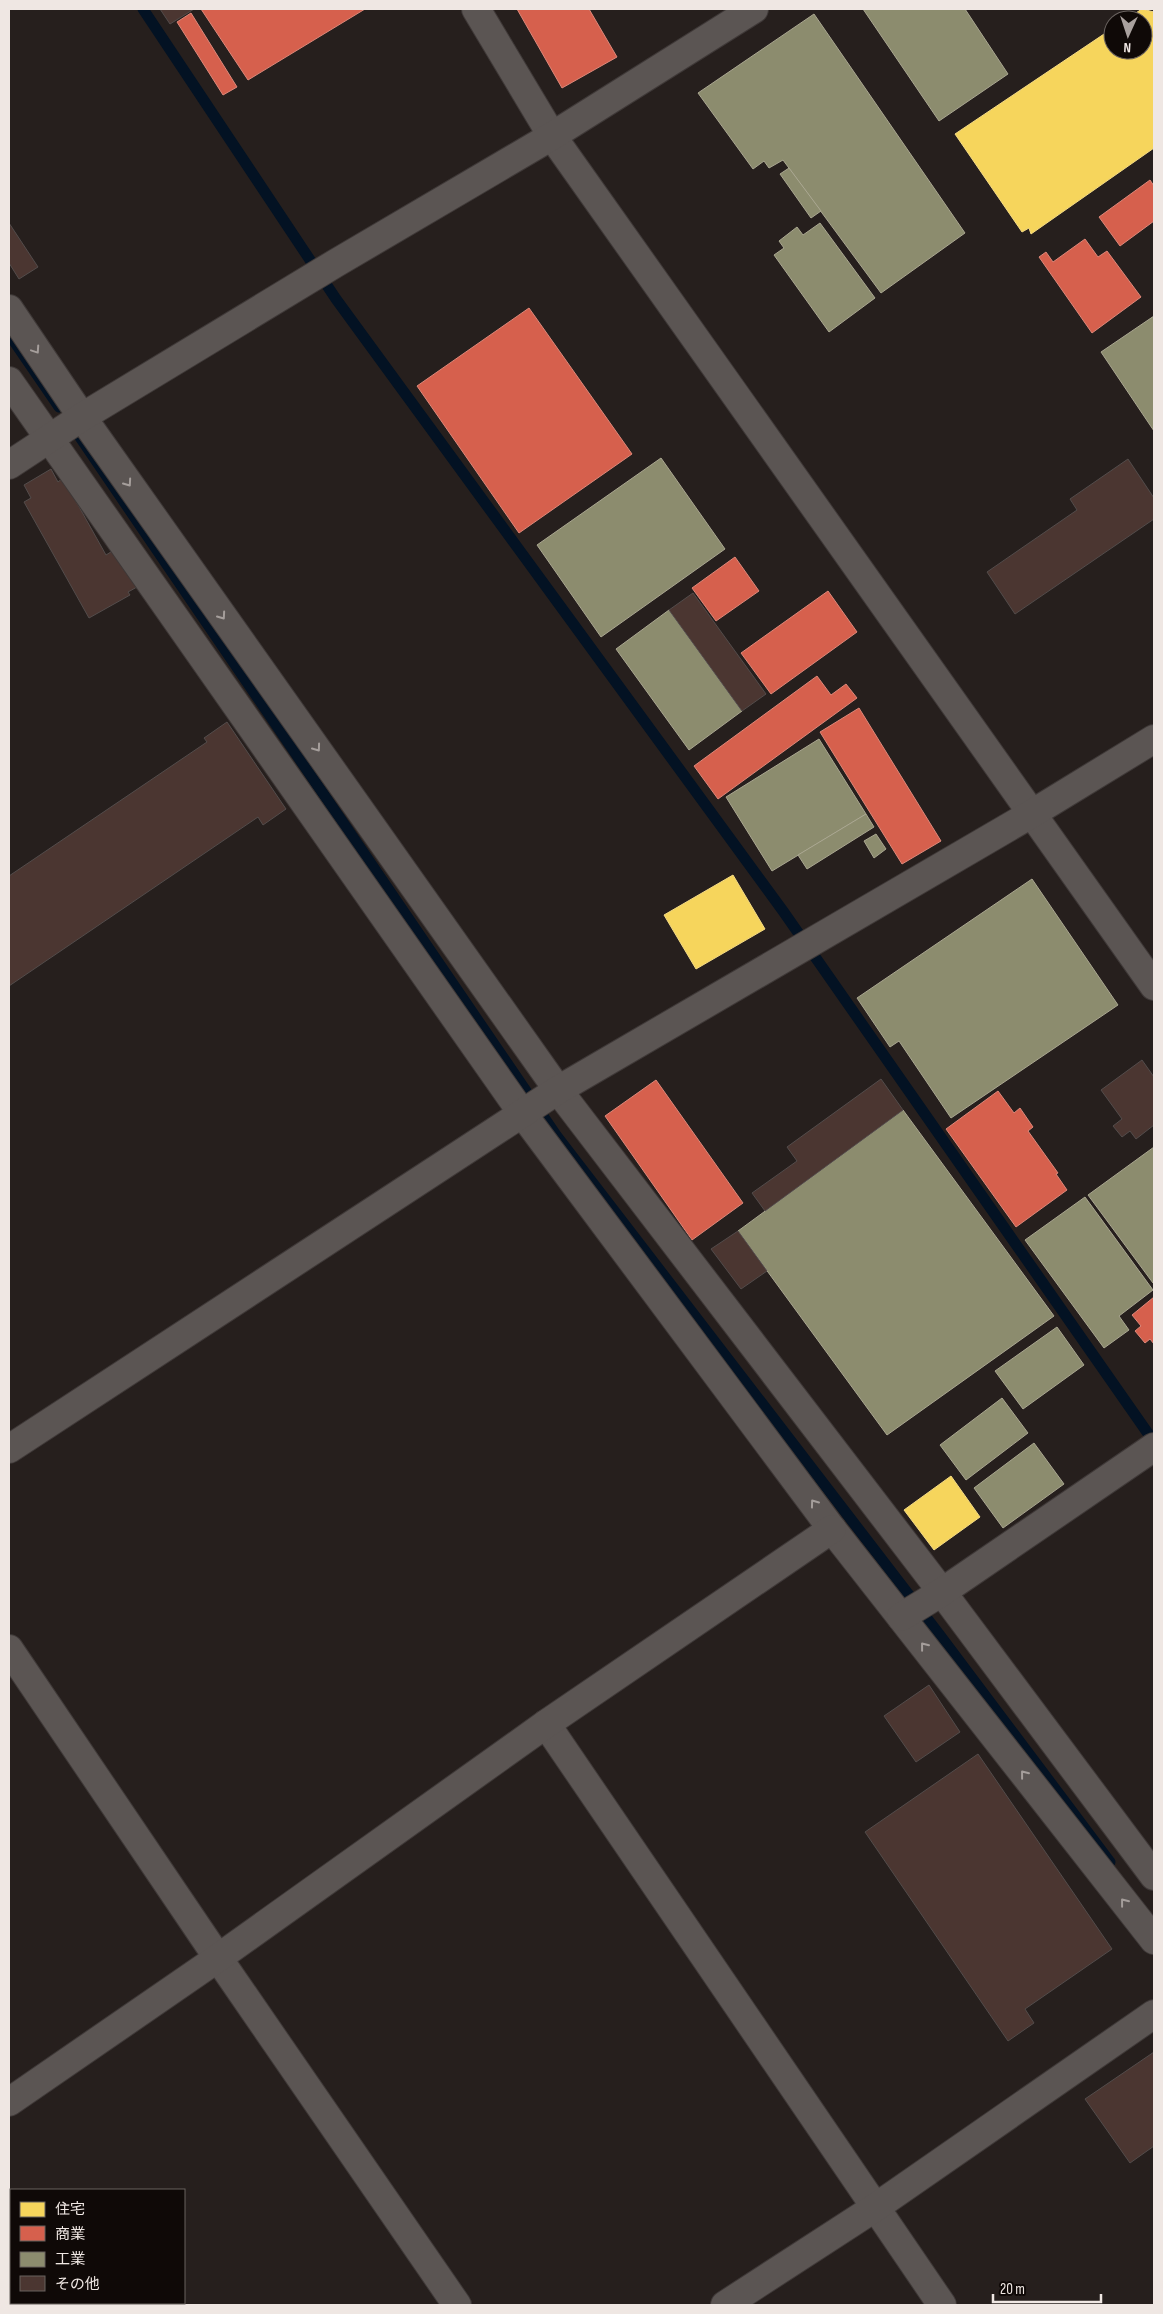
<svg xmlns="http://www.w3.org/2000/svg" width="1163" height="2314" font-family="'Sofia Sans Condensed','Noto Sans JP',sans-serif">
  <rect width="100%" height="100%" fill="#261f1d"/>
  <g fill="#f6d55c" stroke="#f4da84">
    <path d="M1142 9 1154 12V148L1031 234 1029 228 1022 232 955 134 1113 28V50H1143V20H1125Z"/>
    <path d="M733 875 765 929 696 969 664 915Z"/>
    <path d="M951 1476 980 1517 934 1550 904 1510Z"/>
  </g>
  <g fill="#d6604d" stroke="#de887a">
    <path d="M201 9H365L248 80Z"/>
    <path d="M517 9H589L617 57 562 88Z"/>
    <path d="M191 13 237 87 223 95 177 22Z"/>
    <path d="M1150 180 1154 186V221L1120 246 1099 217Z"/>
    <path d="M1085 239 1098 257 1107 251 1141 297 1092 333 1039 257 1046 252 1053 262Z"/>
    <path d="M529 308 632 454 519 533 417 386Z"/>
    <path d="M735 557 759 591 716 621 692 588Z"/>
    <path d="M828 591 857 632 771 694 741 653Z"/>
    <path d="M817 676 831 695 846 684 857 698 718 799 694 766Z"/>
    <path d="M859 708 941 841 902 864 820 732Z"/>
    <path d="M656 1080 743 1203 692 1240 605 1116Z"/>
    <path d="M998 1091 1014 1113 1020 1108 1033 1127 1028 1131 1058 1173 1056 1174 1067 1190 1016 1227 946 1129Z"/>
    <path d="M1154 1297V1344L1150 1339 1145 1343 1135 1331 1141 1326 1132 1315Z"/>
  </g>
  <g fill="#8c8c6e" stroke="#aaa791">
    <path d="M863 9H965L1008 74 939 121Z"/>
    <path d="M814 14 965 233 881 293 783 160 769 168 764 161 753 169 698 93Z"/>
    <path d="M789 168 821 211 811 218 780 174Z"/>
    <path d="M820 223 875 298 829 332 774 255 784 248 779 241 797 227 803 235Z"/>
    <path d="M1154 316V431L1101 352Z"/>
    <path d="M661 458 725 549 601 637 537 545Z"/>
    <path d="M669 610 742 711 689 750 616 649Z"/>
    <path d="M819 739 866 814 772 871 726 797Z"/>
    <path d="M866 814 874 827 807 869 798 855Z"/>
    <path d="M876 834 886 849 874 858 864 841Z"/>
    <path d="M1032 879 1118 1005 951 1118 899 1041 890 1047 857 998Z"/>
    <path d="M903 1110 1054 1316 887 1435 738 1231Z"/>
    <path d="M1154 1147V1282L1153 1283 1088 1195Z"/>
    <path d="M1085 1197 1153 1290 1119 1316 1129 1330 1104 1348 1025 1240Z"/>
    <path d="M1057 1327 1084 1365 1023 1409 995 1371Z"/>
    <path d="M1002 1398 1028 1433 966 1480 940 1445Z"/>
    <path d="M1034 1443 1064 1484 1003 1528 974 1488Z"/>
  </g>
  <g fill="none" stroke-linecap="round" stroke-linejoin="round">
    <g stroke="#031223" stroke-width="11">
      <path d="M143 9 336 299 783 911 1154 1442"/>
      <path d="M9 334 59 407"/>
      <path d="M71 424 556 1135 939 1634 1110 1862"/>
    </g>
  </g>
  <g fill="#4b3631" stroke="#534c4b">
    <path d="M160 9H194L170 24Z"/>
    <path d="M9 223 38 267 19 279 9 263Z"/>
    <path d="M1128 459 1154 498V519L1015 614 987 572 1077 510 1070 499Z"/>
    <path d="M51 469 58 482 63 478 106 555 114 550 137 587 128 592 130 595 89 618 24 502 31 498 24 485Z"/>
    <path d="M693 593 766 694 742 711 669 610Z"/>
    <path d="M227 722 286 809 263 825 258 817 9 986V876L207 742 204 738Z"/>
    <path d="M1142 1060 1154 1077V1125L1136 1139 1130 1131 1122 1137 1113 1126 1122 1119 1101 1090Z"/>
    <path d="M881 1079 903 1110 765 1211 752 1193 797 1161 787 1147Z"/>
    <path d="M738 1231 767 1271 741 1289 711 1249Z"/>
    <path d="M929 1685 960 1732 916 1762 884 1716Z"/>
    <path d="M978 1754 1112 1949 1025 2009 1034 2023 1008 2041 865 1832Z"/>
    <path d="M1154 2052V2146L1130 2163 1085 2099Z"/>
  </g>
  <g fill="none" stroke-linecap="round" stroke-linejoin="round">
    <g stroke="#3f3938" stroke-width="30">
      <g id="minor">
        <path d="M476 9 552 136 1154 986"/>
        <path d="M9 309 82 417 558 1090 942 1592 1154 1876"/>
        <path d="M9 381 522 1113 832 1529 1154 1940"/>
        <path d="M9 465 82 417 336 263 552 136 754 9"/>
        <path d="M9 1449 558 1090 1033 813 1154 739"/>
        <path d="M901 1617 942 1592 1154 1447"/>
        <path d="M9 1649 218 1958 457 2305"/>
        <path d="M546 1724 942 2305"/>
        <path d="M9 2102 218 1958 546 1724 832 1529"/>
        <path d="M725 2305 876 2207 1154 2014"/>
      </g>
    </g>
    <use href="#minor" stroke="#5b5553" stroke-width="28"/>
  </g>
  <defs><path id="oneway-chevron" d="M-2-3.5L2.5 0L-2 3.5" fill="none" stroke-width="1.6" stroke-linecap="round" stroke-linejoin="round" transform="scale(1.25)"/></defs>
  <g stroke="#a59e9b">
    <use href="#oneway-chevron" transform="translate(36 350) rotate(56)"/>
    <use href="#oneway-chevron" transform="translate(128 483) rotate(55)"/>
    <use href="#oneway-chevron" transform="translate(222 616) rotate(55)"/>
    <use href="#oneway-chevron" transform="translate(317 748) rotate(54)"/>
    <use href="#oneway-chevron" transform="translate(814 1503) rotate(-126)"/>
    <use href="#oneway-chevron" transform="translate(924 1646) rotate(-128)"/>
    <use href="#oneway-chevron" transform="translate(1024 1774) rotate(-128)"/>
    <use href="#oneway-chevron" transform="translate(1124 1902) rotate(-128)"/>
  </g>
  <rect width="1163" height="2314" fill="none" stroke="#efe7e3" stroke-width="20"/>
  <rect x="10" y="2189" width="175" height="115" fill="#0f0907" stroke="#69625f"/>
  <rect x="20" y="2202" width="25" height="15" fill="#f6d55c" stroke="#69625f"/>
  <text x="55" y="2214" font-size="15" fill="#efe7e3">住宅</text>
  <rect x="20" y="2226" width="25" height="15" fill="#d6604d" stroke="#69625f"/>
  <text x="55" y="2239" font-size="15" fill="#efe7e3">商業</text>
  <rect x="20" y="2252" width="25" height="15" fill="#8c8c6e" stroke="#69625f"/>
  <text x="55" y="2264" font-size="15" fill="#efe7e3">工業</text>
  <rect x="20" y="2276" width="25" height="15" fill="#4b3631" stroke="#69625f"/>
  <text x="55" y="2289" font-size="15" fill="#efe7e3">その他</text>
  <g transform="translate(1128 35) rotate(183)"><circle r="24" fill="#0f0907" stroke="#69625f"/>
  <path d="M0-4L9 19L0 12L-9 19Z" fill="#a9a19e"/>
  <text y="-8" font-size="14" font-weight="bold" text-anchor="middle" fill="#efe7e3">N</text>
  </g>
  <path d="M993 2294v8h108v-8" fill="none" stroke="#efe7e3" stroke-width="2.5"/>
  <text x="1000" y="2294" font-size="15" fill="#efe7e3" stroke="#0f0907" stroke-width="4" paint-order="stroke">20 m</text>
</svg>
